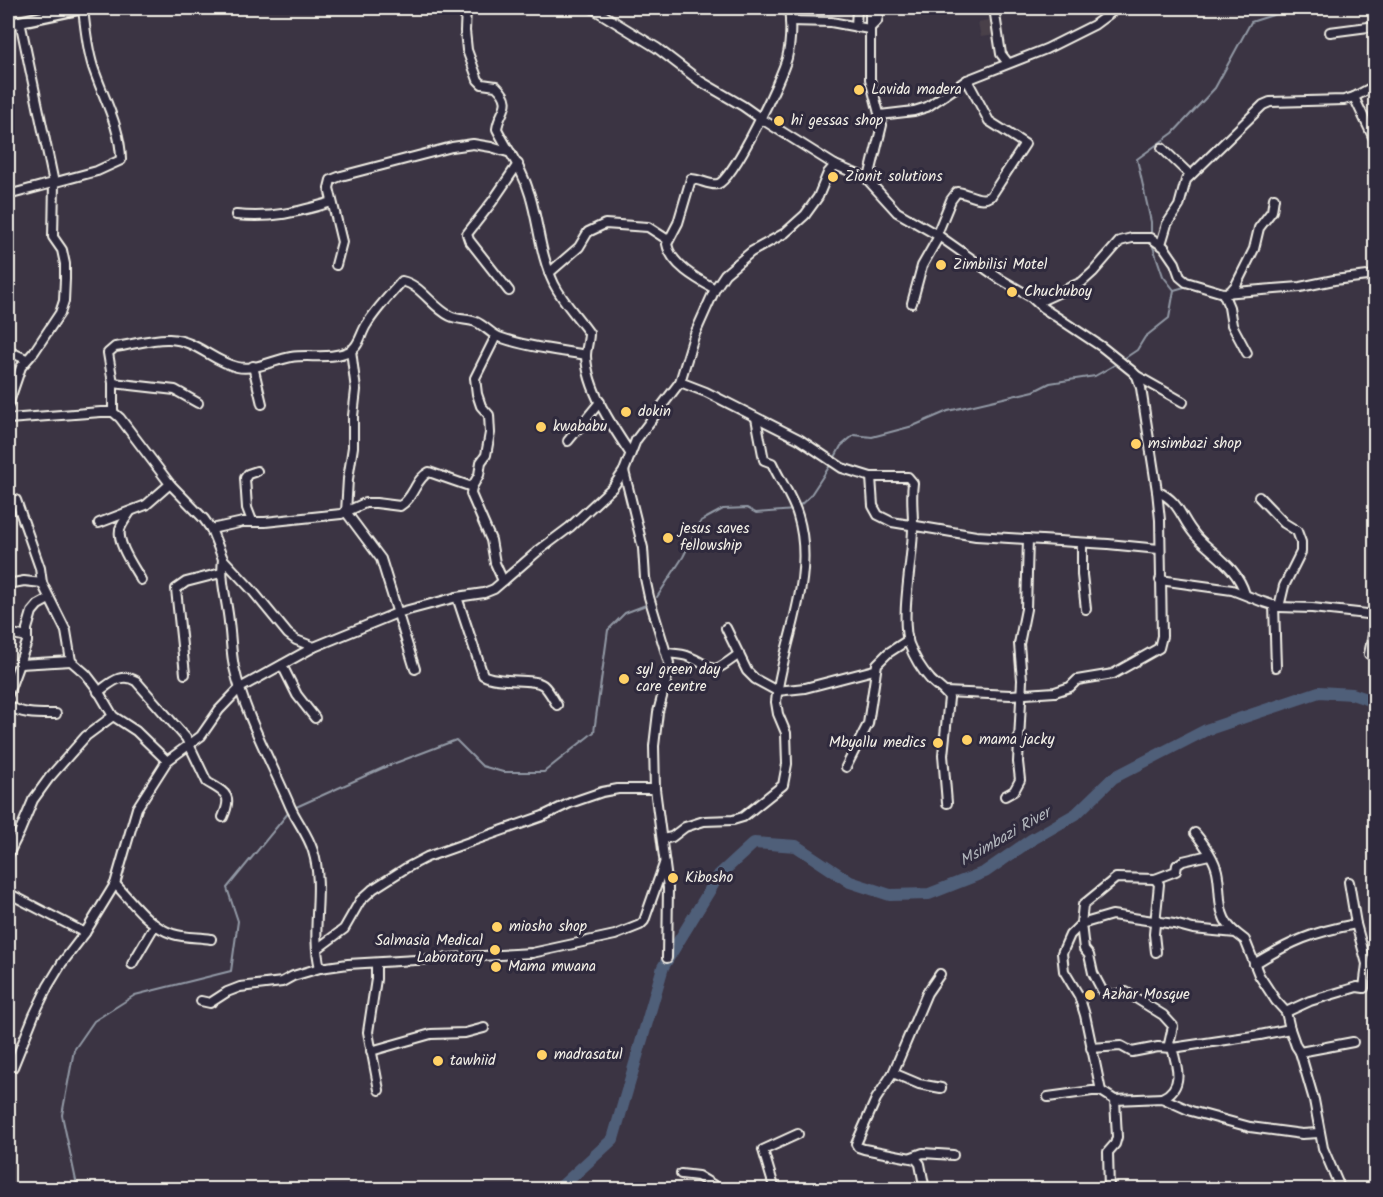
<svg xmlns="http://www.w3.org/2000/svg" width="1383" height="1197" font-family="Kalam,sans-serif">
<style>
.built{fill:#49404a}
.lines{fill:none;stroke-linecap:round;stroke-linejoin:round}
.stream{stroke:#9299a5;stroke-width:2}
.river{stroke:#505e79;stroke-width:12}
.minor-casing{stroke:#f4f1e8;stroke-width:12}
.tertiary-casing{stroke:#f4f1e8;stroke-width:14}
.minor{stroke:#2f2a3d;stroke-width:8}
.tertiary{stroke:#2f2a3d;stroke-width:9}
.poi-dot{fill:#ffd166;stroke:#2f2a3d;stroke-width:2}
.labels{text-anchor:middle;dominant-baseline:central;stroke-width:6;stroke-linejoin:round;paint-order:stroke}
.poi-label{font-size:15px;fill:#f4f1e8;stroke:#2f2a3d;text-anchor:start}
.water-label{font-size:16px;font-style:italic;fill:#b2b6bc;stroke:#2f2a3d}
</style>
<rect width="100%" height="100%" fill="#3b3443"/>
<filter id="ink" filterUnits="userSpaceOnUse"><feTurbulence type="fractalNoise" baseFrequency=".0167" numOctaves="2"/><feDisplacementMap in="SourceGraphic" scale="12" xChannelSelector="R" yChannelSelector="G"/><feConvolveMatrix kernelMatrix="1 2 1 2 8 2 1 2 1" color-interpolation-filters="sRGB"/></filter>
<g filter="url(#ink)">
<path class="built" d="M993 19 996 35 981 37 978 22Z"/>
<g class="lines">
<g class="stream">
<path d="M1151 236V222L1137 159 1173 133 1215 88 1251 22 1276 14 1280 8"/>
<path d="M1361 273 1376 270"/>
<path d="M1174 290 1188 286"/>
<path d="M1122 360 1137 350 1145 337 1169 318 1174 290 1163 276 1151 241"/>
<path d="M834 459 841 446 854 435 872 437 913 426 948 411 1034 391 1050 383 1095 376 1118 363"/>
<path d="M657 597 683 557 701 521 723 509 747 508 756 513 795 510 810 496 831 464"/>
<path d="M294 808 385 767 456 740 482 766 503 772H544L594 732 608 630 625 613 646 605"/>
<path d="M78 1190 62 1115 74 1050 94 1021 135 995 231 971 238 921 227 888 289 812"/>
</g>
<path class="river" d="M556 1190 563 1185 613 1139 663 967 719 875 754 843 796 846 850 882 890 895 929 894 985 872 1031 840 1076 814 1113 778 1206 730 1319 692 1352 694 1376 702"/>
<defs>
<g id="minor">
<path d="M466 8 465 31 467 50 478 80 482 84 496 86C516 105 499 110 497 129 508 151 523 170 530 195 539 225 540 255 554 284 563 302 577 316 589 333 589 341 586 348 586 356 587 389 612 426 630 453"/>
<path d="M592 8 657 48 700 81 743 106 760 118 835 165"/>
<path d="M994 8 1001 54 1008 63"/>
<path d="M790 21 831 22 869 29 877 21 880 8"/>
<path d="M856 27 857 8"/>
<path d="M1330 32 1376 26"/>
<path d="M1354 97 1376 143"/>
<path d="M880 115 914 111 927 107 967 80 1046 49 1094 25 1117 8"/>
<path d="M1162 148 1190 175"/>
<path d="M866 178 897 212 939 236 1000 279 1031 297 1043 308 1102 347 1132 371 1137 376 1141 388 1157 491 1160 520 1162 636 1159 648 1113 674 1077 680 1070 687 1055 692 1011 695 945 692"/>
<path d="M8 195 97 171 121 160C121 128 103 97 93 67 87 48 85 27 83 8"/>
<path d="M236 215C271 219 298 212 332 202"/>
<path d="M937 234 951 200 957 192C969 193 980 203 991 196L1025 144 989 121 967 80"/>
<path d="M1161 244 1167 224 1179 206 1186 180 1263 105 1270 102 1344 100 1354 97 1376 85"/>
<path d="M336 265 342 242 329 188 331 180 341 176 452 147 473 144 491 147 511 153"/>
<path d="M549 273 579 247 588 232 605 224 648 227 668 240"/>
<path d="M715 289C697 279 671 265 667 244L678 223 691 179C700 179 710 186 718 184 734 179 782 77 787 58 791 42 791 24 789 8"/>
<path d="M509 291 469 240 467 234 492 202 518 164"/>
<path d="M1223 293 1229 307 1232 325 1247 353"/>
<path d="M1229 293 1236 285 1254 249 1259 228 1272 211 1274 198"/>
<path d="M1038 302 1082 282 1093 272 1120 241 1132 238H1151L1164 247 1175 263 1180 277 1186 282 1223 293 1300 287 1334 280 1376 275"/>
<path d="M912 303 922 266 939 236"/>
<path d="M496 336 475 378 477 394 481 406 489 415 490 433 486 455 481 462 479 475 472 487 471 494 491 540 495 563 503 581"/>
<path d="M351 350 356 390 353 416V447L348 479 346 512 381 559 415 669"/>
<path d="M8 351 26 359"/>
<path d="M253 366 262 404"/>
<path d="M1137 376 1183 402"/>
<path d="M680 382 706 392 799 439 842 468 871 477H908L913 483C911 497 913 510 913 524 914 555 899 617 909 644 914 657 921 669 930 679 936 686 945 690 949 698L943 755 947 803"/>
<path d="M113 383 175 390 198 403"/>
<path d="M8 405 21 367 34 352 60 313 64 301 65 279V264L62 250 53 237 54 183 20 21"/>
<path d="M113 412V383L108 353 115 347C132 345 152 338 169 339 196 340 212 361 237 367 254 371 274 360 291 357 310 354 331 360 350 351 360 346 361 332 367 324 376 309 390 295 402 281 421 285 432 307 450 316 458 320 468 319 476 322 485 326 491 334 499 337 527 347 557 350 586 355"/>
<path d="M8 419 101 412H113L120 418 170 484 204 519 211 529 223 559 251 589 288 634 296 640 314 647 397 613 457 597 484 593 494 589 538 551 570 527 613 487 624 471 636 440 680 382 694 336 715 289 725 274 751 252 785 233 805 215 818 197 828 173 835 165 866 178 870 174 882 125 870 79V8"/>
<path d="M568 441 600 402"/>
<path d="M624 471 643 548 645 578 649 597 669 663 668 674 658 712 654 746 655 789 668 888 667 958"/>
<path d="M871 477 873 506 878 515 892 522 976 536 1108 544 1159 549"/>
<path d="M1157 491C1182 503 1180 519 1197 537 1215 556 1237 567 1245 594"/>
<path d="M1259 497 1284 523 1297 531 1301 542V552L1284 586 1279 607"/>
<path d="M16 500 40 568 42 583 66 631 71 661 86 674 96 687 113 716 136 731 167 761"/>
<path d="M130 512C127 517 122 523 120 529 117 545 134 567 141 580"/>
<path d="M252 521 247 508 245 478 248 474 257 471"/>
<path d="M99 523 146 505 170 484"/>
<path d="M211 529 243 522H265L341 514 365 503H376L400 506C414 498 415 479 429 472L472 487"/>
<path d="M1082 543V575L1086 609"/>
<path d="M223 559C220 581 227 600 229 622 231 637 231 652 234 667 245 716 271 761 290 806 297 822 308 834 313 851 325 889 310 929 320 968"/>
<path d="M1160 580 1232 590 1263 602 1279 607 1312 608 1376 615"/>
<path d="M8 584 24 581 42 583"/>
<path d="M457 597 483 675C499 684 533 677 543 685 549 690 553 699 557 705"/>
<path d="M1274 605 1276 667"/>
<path d="M726 628 747 671 755 679 777 691 805 688 874 670"/>
<path d="M8 633 27 637"/>
<path d="M667 653C673 654 681 654 687 656 718 667 706 679 739 654"/>
<path d="M1369 654 1376 621"/>
<path d="M20 664 71 661"/>
<path d="M282 665 297 695 315 718"/>
<path d="M185 674 176 589 186 582 221 573"/>
<path d="M98 692C111 683 121 672 136 681L186 738 207 782C225 793 233 794 223 817"/>
<path d="M8 694 27 642V629L32 612 38 605 49 599"/>
<path d="M8 705C21 715 39 714 56 714"/>
<path d="M846 767 868 724 877 664 888 653 908 640"/>
<path d="M1005 796 1014 791 1020 780 1018 762 1022 680 1019 644 1026 609 1028 539"/>
<path d="M1195 833C1204 844 1214 858 1217 871 1222 894 1215 916 1236 933"/>
<path d="M662 839 672 837 685 827 704 821 733 820 743 817 783 785 787 764 786 733 778 714 776 702C782 642 817 579 798 516 793 498 780 481 772 463L764 460 756 418"/>
<path d="M8 855 20 831 33 800 49 778 86 736 113 716"/>
<path d="M1155 879 1159 884 1154 934 1156 952"/>
<path d="M115 884C132 901 149 927 173 934 185 938 199 937 211 939"/>
<path d="M8 893 85 933"/>
<path d="M317 949 344 929 360 901 373 889 406 868 427 857 543 816 570 803 602 792 618 789H655"/>
<path d="M132 964 155 925"/>
<path d="M376 964V979L368 1032 379 1090"/>
<path d="M1254 964C1292 941 1313 932 1356 924"/>
<path d="M201 1001 210 1003 227 992 240 987 282 982 293 976 320 968 348 964 532 953 615 935 640 925 644 921 664 864"/>
<path d="M1286 1012 1310 1001 1357 987 1364 988 1367 964 1356 924 1349 882"/>
<path d="M1091 1048 1121 1046 1132 1052 1158 1047 1172 1048 1169 1044 1173 1026 1163 1015 1126 992 1112 995 1103 992 1093 973 1089 955 1084 949 1081 924 1083 905 1116 878 1155 879 1176 871 1177 865 1183 861 1209 855"/>
<path d="M371 1051 431 1034 465 1033 484 1028"/>
<path d="M1300 1052 1353 1042"/>
<path d="M8 1068 13 1067 34 1015 48 986 62 963 85 933 115 884 137 808 167 761 201 736 219 710 240 688 314 647"/>
<path d="M893 1073 919 1084 941 1088"/>
<path d="M1048 1097 1092 1091H1101"/>
<path d="M1162 1098C1184 1088 1178 1068 1172 1048L1260 1035 1290 1029"/>
<path d="M1115 1100 1162 1098 1191 1111 1250 1127 1302 1134 1319 1133"/>
<path d="M912 1157 923 1153 953 1155"/>
<path d="M681 1174 698 1176 721 1190"/>
<path d="M775 1190 763 1150 798 1134"/>
<path d="M925 1190 920 1164 916 1159 864 1149 858 1147 856 1144 876 1099 893 1073 927 993 940 974"/>
<path d="M1109 1190 1108 1152 1115 1144 1117 1137 1115 1100 1101 1091 1085 1015 1079 996 1064 971 1062 953 1070 935 1081 924 1112 915 1174 924 1193 929 1236 933 1245 940 1259 975 1276 1001 1286 1012 1290 1029 1296 1046 1300 1052 1314 1100 1323 1148 1341 1190"/>
</g>
<path id="tertiary" d="M8 24 84 8"/>
</defs>
<use href="#minor" class="minor-casing"/>
<use href="#tertiary" class="tertiary-casing"/>
<use href="#minor" class="minor"/>
<use href="#tertiary" class="tertiary"/>
</g>
</g>
<g class="poi-dot">
<circle cx="859" cy="90" r="6"/>
<circle cx="779" cy="121" r="6"/>
<circle cx="833" cy="177" r="6"/>
<circle cx="941" cy="265" r="6"/>
<circle cx="1012" cy="292" r="6"/>
<circle cx="626" cy="412" r="6"/>
<circle cx="541" cy="427" r="6"/>
<circle cx="1136" cy="444" r="6"/>
<circle cx="668" cy="538" r="6"/>
<circle cx="624" cy="679" r="6"/>
<circle cx="967" cy="740" r="6"/>
<circle cx="938" cy="743" r="6"/>
<circle cx="673" cy="878" r="6"/>
<circle cx="497" cy="927" r="6"/>
<circle cx="495" cy="950" r="6"/>
<circle cx="496" cy="967" r="6"/>
<circle cx="1090" cy="995" r="6"/>
<circle cx="542" cy="1055" r="6"/>
<circle cx="438" cy="1061" r="6"/>
</g>
<g class="labels">
<g class="poi-label">
<text x="871" y="90">Lavida madera</text>
<text x="791" y="121">hi gessas shop</text>
<text x="845" y="177">Zionit solutions</text>
<text x="953" y="265">Zimbilisi Motel</text>
<text x="1024" y="292">Chuchuboy</text>
<text x="638" y="412">dokin</text>
<text x="553" y="427">kwababu</text>
<text x="1148" y="444">msimbazi shop</text>
<text x="680" y="529">jesus saves<tspan x="680" dy="17">fellowship</tspan></text>
<text x="636" y="670">syl green day<tspan x="636" dy="17">care centre</tspan></text>
<text x="979" y="740">mama jacky</text>
<text x="926" y="743" text-anchor="end">Mbyallu medics</text>
<text x="685" y="878">Kibosho</text>
<text x="509" y="927">miosho shop</text>
<text x="483" y="941" text-anchor="end">Salmasia Medical<tspan x="483" dy="17">Laboratory</tspan></text>
<text x="508" y="967">Mama mwana</text>
<text x="1102" y="995">Azhar Mosque</text>
<text x="554" y="1055">madrasatul</text>
<text x="450" y="1061">tawhiid</text>
</g>
<g class="water-label">
<text transform="translate(1005 837) rotate(-30)">Msimbazi River</text>
</g>
</g>
<rect width="1383" height="1197" fill="none" stroke="#2f2a3d" stroke-width="30"/>
<rect x="15" y="15" width="1353" height="1167" fill="none" stroke="#f4f1e8" stroke-width="2" filter="url(#ink)"/>
</svg>
